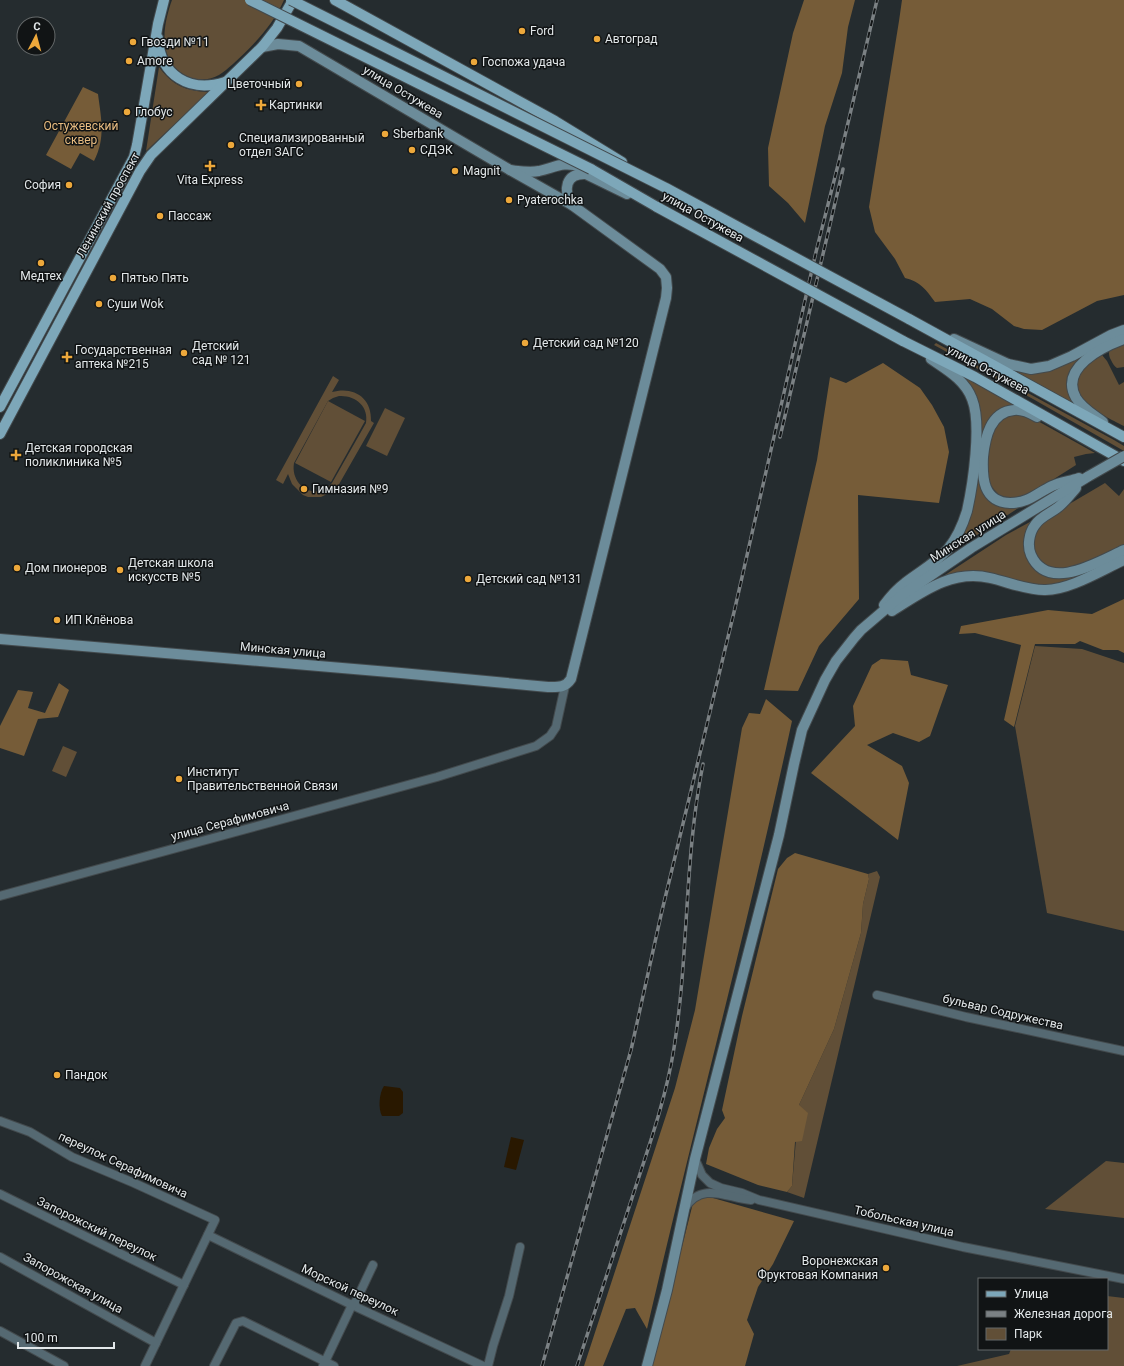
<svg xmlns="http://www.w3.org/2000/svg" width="1124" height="1366" font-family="Roboto,sans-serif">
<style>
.green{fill:#614f37;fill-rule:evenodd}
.forest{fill:#765c38}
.water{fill:#291800}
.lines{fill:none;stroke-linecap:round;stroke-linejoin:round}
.street-casing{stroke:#434a4d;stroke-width:10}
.secondary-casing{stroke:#434a4d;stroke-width:12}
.primary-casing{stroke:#434a4d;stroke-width:12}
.street{stroke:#556972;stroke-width:8}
.secondary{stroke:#6c8c9a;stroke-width:10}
.primary{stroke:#7da7b9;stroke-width:10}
.rail-casing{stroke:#7b8184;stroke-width:3.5}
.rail{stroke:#111415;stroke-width:2;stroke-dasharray:6;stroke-linecap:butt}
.secondary-bridge-casing{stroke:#434a4d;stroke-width:12;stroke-linecap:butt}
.primary-bridge-casing{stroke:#434a4d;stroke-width:12;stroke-linecap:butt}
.secondary-bridge{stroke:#6c8c9a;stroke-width:10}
.primary-bridge{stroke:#7da7b9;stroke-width:10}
.poi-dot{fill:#eda83b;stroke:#111415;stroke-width:1.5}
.labels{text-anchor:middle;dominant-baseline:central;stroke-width:3;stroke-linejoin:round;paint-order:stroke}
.poi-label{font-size:12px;fill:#e3e8ea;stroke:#111415;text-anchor:start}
.street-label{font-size:12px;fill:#e3e8ea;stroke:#111415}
.park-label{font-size:12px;fill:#e8bc81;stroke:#111415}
</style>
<rect width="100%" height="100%" fill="#252c2f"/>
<g class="green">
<path d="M172 0H284C273 25 253 46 233 64 228 68 224 72 219 75 195 88 168 71 165 45 163 30 167 14 172 0Z"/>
<path d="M159 67C173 86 186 91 209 92L146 151Z"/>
<path d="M936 343 1114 440 1124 446V451L1033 399 934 345Z"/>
<path d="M1124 343V367L1117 368C1114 366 1113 364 1111 360 1105 348 1114 347 1124 343Z"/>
<path d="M1085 352 1069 390 1071 398 1078 406 1011 369 1016 370Z"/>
<path d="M1102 355 1107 361 1119 385 1124 382V426C1107 417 1062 398 1081 373 1088 363 1091 360 1102 355Z"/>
<path d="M954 370 1019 406 994 415 983 488 1019 505 1020 507 951 552 955 545 980 425Z"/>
<path d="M333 376 339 380 332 392C353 386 372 397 371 421L374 423 338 486 331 492 321 497H308L303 495 292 484 288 474 283 484 276 480ZM339 396C355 395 369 406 366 423L332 483C316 502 290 486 294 463L328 401 333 398Z"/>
<path d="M328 401 365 421 331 482 295 463Z"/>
<path d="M385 408 405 418 387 456 366 446Z"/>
<path d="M1022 413 1027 415 1095 453 1086 454 1074 457 1076 465 1043 486 1018 498H1007L999 495 990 485 986 471 992 431 1003 417Z"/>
<path d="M1105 483 1119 496 1124 489V546L1084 564 1054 571 1039 561 1032 547 1035 531 1049 516Z"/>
<path d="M1030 522 1031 524 1027 531 1043 574C1068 585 1100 566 1124 556L1069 581 1048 587 945 575 1006 535Z"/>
<path d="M1035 646 1082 649 1124 663V931L1047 913 1015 726Z"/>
<path d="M63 746 77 752 66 777 52 771Z"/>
<path d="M877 871 880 877 804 1198 787 1192 792 1186 799 1105 834 1029 861 933 863 904 869 879 868 874Z"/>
<path d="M1106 1161 1124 1163V1218L1045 1209Z"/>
<path d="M1107 1296 1124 1298V1366H957L1009 1354 1011 1349H1107Z"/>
</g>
<g class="forest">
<path d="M804 0H855L848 27 842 73 825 126 805 223 788 203 769 186 768 148 793 33Z"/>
<path d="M902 0H1124V295L1097 301 1042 330 1024 329 1014 326 992 309 970 299 935 302C927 291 920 281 905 278L895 259 875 232 869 207 899 21Z"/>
<path d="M83 87 98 94C101 118 106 138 94 161L80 153 71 169 46 155Z"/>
<path d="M883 363 920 388 932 405 944 427 949 452 939 503 858 495 859 599 819 646 798 691 764 690 817 460 830 377 846 383Z"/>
<path d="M1124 599V653L1118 650H1103L1080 641 1075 644H1035L1014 727 1004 720 1021 645 975 633 959 634 961 626 1048 610 1092 614Z"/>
<path d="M881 659 908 661 911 675 948 685 930 736 919 742 893 733 867 745 902 766 909 783 898 840 811 773 855 726 853 706 872 665Z"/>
<path d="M59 683 69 690 58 717 38 719 24 756 0 748V726L18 690 33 692 28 708 45 713Z"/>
<path d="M766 699 792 721C748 925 694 1126 647 1329L635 1308 626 1309 603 1366H584L675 1088 695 1010 742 728 749 713 760 714Z"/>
<path d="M795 853 868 874 869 879 863 904 861 933 834 1029 799 1105 808 1113 802 1141 795 1142 792 1186 787 1192 758 1185 706 1164 709 1148 717 1129 725 1118 722 1110 742 1016 778 869 787 858Z"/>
<path d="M706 1196 794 1221 773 1264 758 1287 747 1320 754 1334 745 1366H652L693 1203Z"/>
</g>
<g class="water">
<path d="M384 1086 400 1088 403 1092V1113L399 1116H382C378 1109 379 1093 384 1086Z"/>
<path d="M511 1137 524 1140 516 1170 504 1167Z"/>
</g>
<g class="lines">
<defs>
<g id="street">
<path d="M0 896 437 777 536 746 550 736 556 727 565 686"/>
<path d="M877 995 966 1017 1124 1051"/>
<path d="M0 1121 30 1132 72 1157 134 1183 215 1220 145 1366"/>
<path d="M695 1159 702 1175 710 1183 721 1188 742 1193 759 1200 963 1247 1124 1279"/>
<path d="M0 1194 184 1285"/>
<path d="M685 1208C702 1181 727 1198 751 1200"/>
<path d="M208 1235 352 1305 483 1366"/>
<path d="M0 1257 156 1343"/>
<path d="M0 1331 64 1366"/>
<path d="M214 1366 236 1323 243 1321 334 1366"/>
<path d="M323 1366 352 1305 356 1301 373 1265"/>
<path d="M488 1366 493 1346 509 1296 520 1247"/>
</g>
<g id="secondary">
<path d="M262 47 278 44 299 46 510 170C519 171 529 173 539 171 556 167 563 161 582 167"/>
<path d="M572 205C563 190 565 173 586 174L627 194"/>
<path d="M954 339 1008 364 1031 369 1049 366 1072 356 1111 335 1124 330"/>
<path d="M1037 417C1030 413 1022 409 1014 410 990 412 985 438 983 457 982 478 983 502 1010 503 1029 503 1037 493 1052 486 1061 482 1071 481 1079 478"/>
<path d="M1103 422C1094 415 1082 408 1076 398 1059 368 1102 347 1124 339"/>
<path d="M1076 488C1070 495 1064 503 1057 508 1049 514 1040 517 1035 525 1029 533 1027 546 1031 555 1048 593 1098 562 1124 550"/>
<path d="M884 605C890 597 897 589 905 583 919 572 936 563 948 549 957 538 963 524 967 511 973 484 982 424 972 399 965 380 947 370 931 359"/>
<path d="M892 611C922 592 952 569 990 578 1008 582 1026 590 1044 590 1068 591 1102 570 1124 560"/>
<path d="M0 639 401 673 548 687C558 687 565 688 571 679L666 298 667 288 666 277 660 269 572 205 510 170"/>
<path d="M647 1366 667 1290 695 1159 779 835 794 764 802 730 825 680 836 661 854 638 861 630 902 595 971 548 1089 476"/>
</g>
<g id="primary">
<path d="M335 0 555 121 622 162"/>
<path d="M158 38C160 76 190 93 225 82"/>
<path d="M591 169 657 207"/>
<path d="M909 319 1124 437"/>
<path d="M903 341 975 377 1124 461"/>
<path d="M0 407 134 157 137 145 158 24 164 0"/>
<path d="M0 434 140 171 151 155 262 47 277 28 293 0"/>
</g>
</defs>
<use href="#street" class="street-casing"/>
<use href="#secondary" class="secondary-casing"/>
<use href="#primary" class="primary-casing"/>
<use href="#street" class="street"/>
<use href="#secondary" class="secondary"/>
<use href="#primary" class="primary"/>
<defs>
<g id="rail">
<path d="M780 437 843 169"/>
<path d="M542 1366 631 1050 661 915 735 608 816 252 839 161 877 0"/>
<path d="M577 1366C595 1310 614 1254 632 1198 648 1149 666 1099 674 1048 689 954 684 858 703 764"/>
</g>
</defs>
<use href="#rail" class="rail-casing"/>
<use href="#rail" class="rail"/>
<defs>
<path id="secondary-bridge" d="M1089 476 1124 456"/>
<g id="primary-bridge">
<path d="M250 0 591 169"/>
<path d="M291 0 666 188 909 319"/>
<path d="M657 207 903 341"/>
</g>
</defs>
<use href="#secondary-bridge" class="secondary-bridge-casing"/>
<use href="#primary-bridge" class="primary-bridge-casing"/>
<use href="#secondary-bridge" class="secondary-bridge"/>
<use href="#primary-bridge" class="primary-bridge"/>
</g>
<g class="poi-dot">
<circle cx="522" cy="31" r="4"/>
<circle cx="597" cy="39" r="4"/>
<circle cx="133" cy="42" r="4"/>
<circle cx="129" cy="61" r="4"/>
<circle cx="474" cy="62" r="4"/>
<circle cx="299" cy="84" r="4"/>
<path d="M259 99h4v4h4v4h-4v4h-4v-4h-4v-4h4z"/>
<circle cx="127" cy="112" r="4"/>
<circle cx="385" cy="134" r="4"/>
<circle cx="231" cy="145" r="4"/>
<circle cx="412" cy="150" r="4"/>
<path d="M208 160h4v4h4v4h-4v4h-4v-4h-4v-4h4z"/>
<circle cx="455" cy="171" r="4"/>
<circle cx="69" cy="185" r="4"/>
<circle cx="509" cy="200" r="4"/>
<circle cx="160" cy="216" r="4"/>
<circle cx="41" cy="263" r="4"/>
<circle cx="113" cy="278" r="4"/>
<circle cx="99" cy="304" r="4"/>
<circle cx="525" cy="343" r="4"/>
<circle cx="184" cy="353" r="4"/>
<path d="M65 351h4v4h4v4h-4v4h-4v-4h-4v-4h4z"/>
<path d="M14 449h4v4h4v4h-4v4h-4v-4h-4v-4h4z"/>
<circle cx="304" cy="489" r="4"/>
<circle cx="17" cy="568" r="4"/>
<circle cx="120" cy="570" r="4"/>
<circle cx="468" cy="579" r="4"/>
<circle cx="57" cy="620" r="4"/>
<circle cx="179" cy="779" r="4"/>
<circle cx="57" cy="1075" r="4"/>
<circle cx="886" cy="1268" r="4"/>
</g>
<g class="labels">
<g class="poi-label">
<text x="530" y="31">Ford</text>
<text x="605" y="39">Автоград</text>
<text x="141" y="42">Гвозди №11</text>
<text x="137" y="61">Amore</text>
<text x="482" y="62">Госпожа удача</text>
<text x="291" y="84" text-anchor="end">Цветочный</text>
<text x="269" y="105">Картинки</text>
<text x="135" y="112">Глобус</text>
<text x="393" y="134">Sberbank</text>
<text x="239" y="138">Специализированный<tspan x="239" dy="14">отдел ЗАГС</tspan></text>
<text x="420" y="150">СДЭК</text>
<text x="463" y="171">Magnit</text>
<text x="210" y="180" text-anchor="middle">Vita Express</text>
<text x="61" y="185" text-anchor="end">София</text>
<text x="517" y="200">Pyaterochka</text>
<text x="168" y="216">Пассаж</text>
<text x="41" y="276" text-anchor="middle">Медтех</text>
<text x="121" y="278">Пятью Пять</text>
<text x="107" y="304">Суши Wok</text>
<text x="533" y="343">Детский сад №120</text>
<text x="192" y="346">Детский<tspan x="192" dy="14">сад № 121</tspan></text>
<text x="75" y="350">Государственная<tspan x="75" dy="14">аптека №215</tspan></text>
<text x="25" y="448">Детская городская<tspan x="25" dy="14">поликлиника №5</tspan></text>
<text x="312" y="489">Гимназия №9</text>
<text x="128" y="563">Детская школа<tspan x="128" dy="14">искусств №5</tspan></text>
<text x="25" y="568">Дом пионеров</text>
<text x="476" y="579">Детский сад №131</text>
<text x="65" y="620">ИП Клёнова</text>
<text x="187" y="772">Институт<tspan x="187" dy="14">Правительственной Связи</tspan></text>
<text x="65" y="1075">Пандок</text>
<text x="878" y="1261" text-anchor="end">Воронежская<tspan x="878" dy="14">Фруктовая Компания</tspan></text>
</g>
<g class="street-label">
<text transform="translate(403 92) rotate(31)">улица Остужева</text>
<text transform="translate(108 205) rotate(-61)">Ленинский проспект</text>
<text transform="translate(703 217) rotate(29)">улица Остужева</text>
<text transform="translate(988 370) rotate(28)">улица Остужева</text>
<text transform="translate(968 536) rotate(-32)">Минская улица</text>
<text transform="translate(283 650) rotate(5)">Минская улица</text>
<text transform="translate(230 821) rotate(-15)">улица Серафимовича</text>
<text transform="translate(1003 1012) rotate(13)">бульвар Содружества</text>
<text transform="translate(123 1165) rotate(25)">переулок Серафимовича</text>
<text transform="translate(904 1221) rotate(13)">Тобольская улица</text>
<text transform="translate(97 1229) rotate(26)">Запорожский переулок</text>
<text transform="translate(73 1283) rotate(29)">Запорожская улица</text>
<text transform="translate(350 1290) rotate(25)">Морской переулок</text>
</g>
<g class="park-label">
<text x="81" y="126">Остужевский<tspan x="81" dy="14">сквер</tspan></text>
</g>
</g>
<rect x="978" y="1278" width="130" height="72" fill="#111415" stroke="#65696a"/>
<rect x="986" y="1291" width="20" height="6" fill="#7da7b9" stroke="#65696a"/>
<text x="1014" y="1298" font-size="12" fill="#e3e8ea">Улица</text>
<rect x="986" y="1311" width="20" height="6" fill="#7b8184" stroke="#65696a"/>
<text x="1014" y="1318" font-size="12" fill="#e3e8ea">Железная дорога</text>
<rect x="986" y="1328" width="20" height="12" fill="#614f37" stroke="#65696a"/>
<text x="1014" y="1338" font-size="12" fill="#e3e8ea">Парк</text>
<g transform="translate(36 36) rotate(6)"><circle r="19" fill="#111415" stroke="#65696a"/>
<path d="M0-3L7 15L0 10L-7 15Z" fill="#eda83b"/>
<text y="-6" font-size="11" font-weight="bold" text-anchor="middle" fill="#e3e8ea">С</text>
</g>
<path d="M18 1342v6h96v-6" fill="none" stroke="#e3e8ea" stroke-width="2"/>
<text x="24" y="1342" font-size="12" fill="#e3e8ea" stroke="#111415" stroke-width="3" paint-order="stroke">100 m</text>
</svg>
